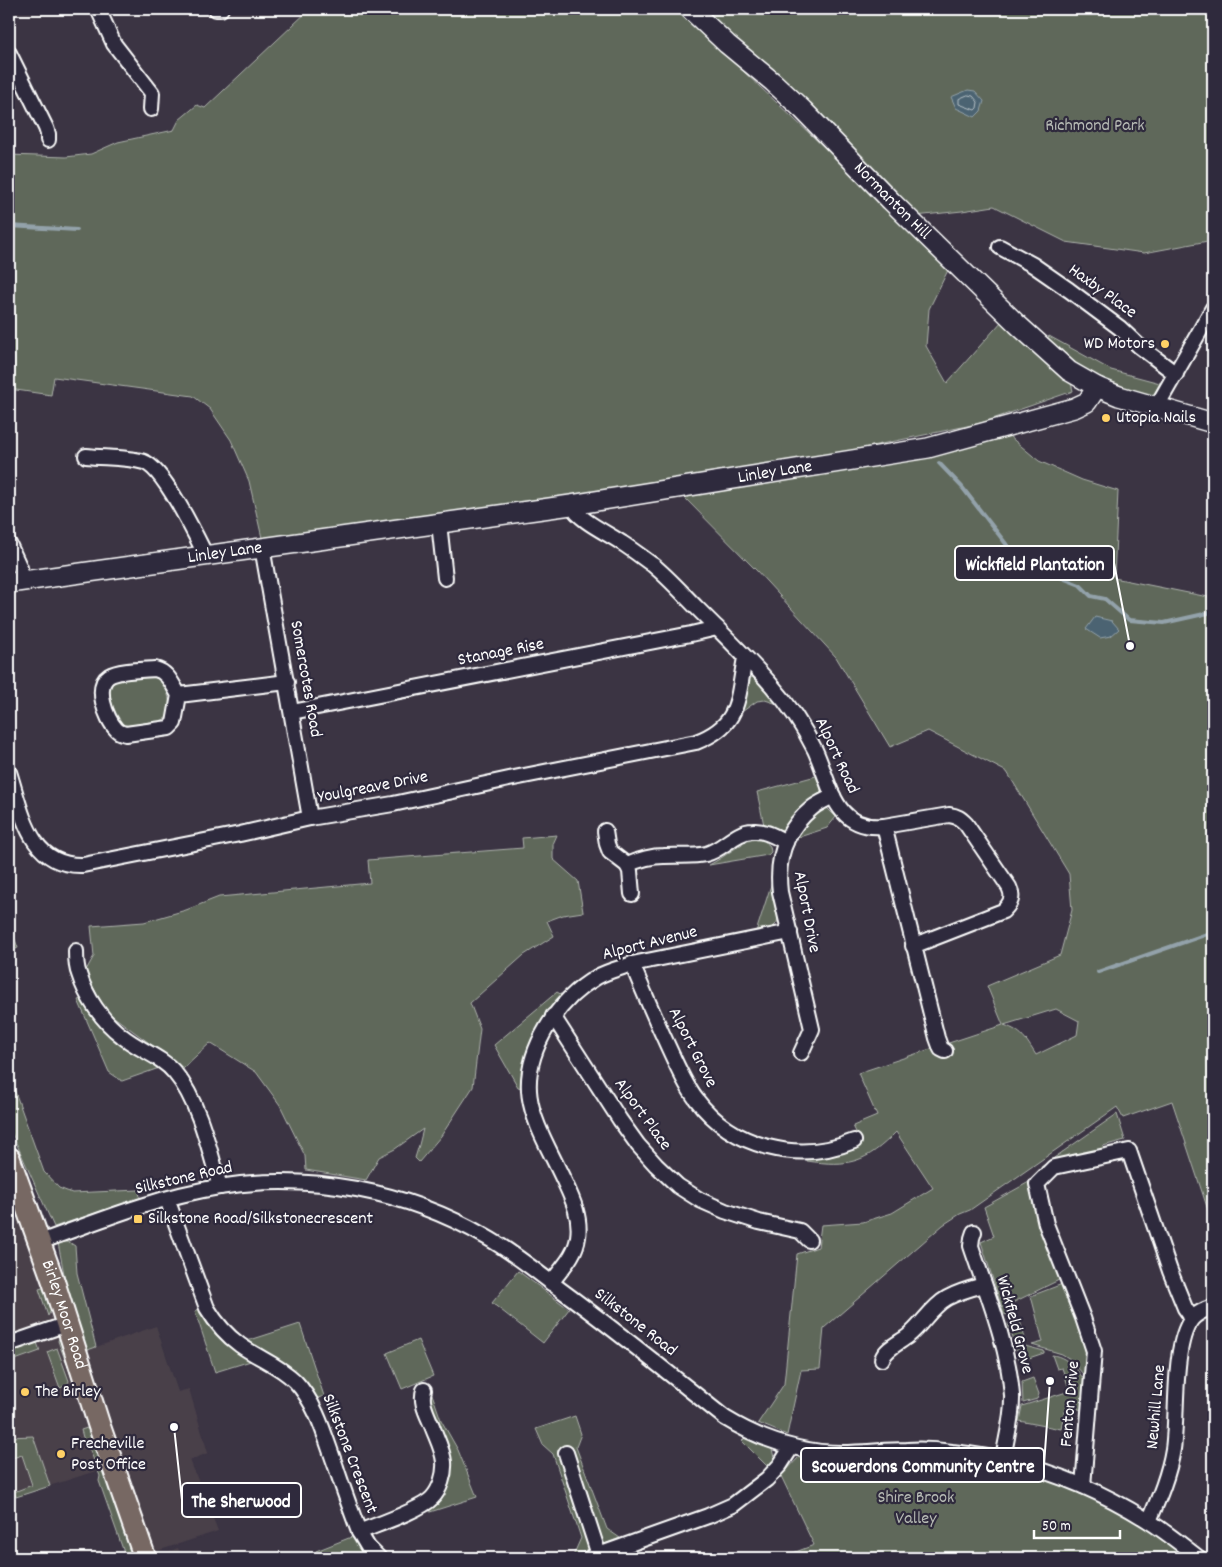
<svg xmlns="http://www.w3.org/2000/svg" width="1222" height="1567" font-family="Dekko,sans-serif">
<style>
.built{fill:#4a404a}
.green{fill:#5e675a;stroke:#aeb3ac;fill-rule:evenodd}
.water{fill:#4b6472;stroke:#93a2aa}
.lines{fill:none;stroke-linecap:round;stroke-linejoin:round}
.shore{stroke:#b7c1c7;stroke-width:1}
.stream{stroke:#93a2aa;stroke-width:4}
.street-casing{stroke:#fff;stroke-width:18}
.secondary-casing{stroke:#fff;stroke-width:22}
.primary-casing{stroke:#fff;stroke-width:25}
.street{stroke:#2f2a3d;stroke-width:14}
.secondary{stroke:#2f2a3d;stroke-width:19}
.primary{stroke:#776864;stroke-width:21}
.poi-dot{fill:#ffd166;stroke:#2f2a3d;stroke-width:2}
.labels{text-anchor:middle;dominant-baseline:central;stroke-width:4.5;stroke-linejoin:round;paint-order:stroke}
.park-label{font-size:18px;fill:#b7bbb5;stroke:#2f2a3d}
.street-label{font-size:18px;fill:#fff;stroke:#2f2a3d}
.poi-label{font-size:18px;fill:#fff;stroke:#2f2a3d;text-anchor:start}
.leader{fill:none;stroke:#fff;stroke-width:2}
.callout-dot{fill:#fff;stroke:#2f2a3d;stroke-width:2}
.callout{fill:#2f2a3d;stroke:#fff;stroke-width:2}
.callout-label{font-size:19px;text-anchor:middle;font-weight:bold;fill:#fff}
</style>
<rect width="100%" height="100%" fill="#3b3443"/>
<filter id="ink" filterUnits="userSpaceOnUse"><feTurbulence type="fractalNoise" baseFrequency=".02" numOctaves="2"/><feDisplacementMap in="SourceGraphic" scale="10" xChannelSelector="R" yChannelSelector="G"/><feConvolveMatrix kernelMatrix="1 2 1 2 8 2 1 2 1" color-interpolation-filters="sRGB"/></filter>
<g filter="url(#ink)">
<g class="built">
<path d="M9 1158 85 1351 156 1326 178 1392 189 1389 208 1453 190 1460 218 1531 136 1558 102 1469 9 1499Z"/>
<path d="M178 1548 182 1558H153Z"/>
</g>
<g class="green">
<path d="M310 9H677L909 227 951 264 929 309 926 346 947 383 1002 321 1071 383 1073 391 981 423 848 451 543 501 262 538 249 481 231 440 210 409 193 396 54 377 51 395 9 389V155L66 157 91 154 118 142 174 130 179 120 197 105 205 108Z"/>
<path d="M696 9H1213V240L1144 253 1066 242 994 206 962 211 915 216Z"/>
<path d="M1049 336 1111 370 1160 383 1154 394 1149 395C1108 387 1077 367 1046 340Z"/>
<path d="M1003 431 1039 461 1082 480 1118 491 1114 578 1213 598V1212L1209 1213 1172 1101 1123 1118 1117 1107 970 1210 960 1214 943 1225 824 1328 820 1369 801 1370 787 1435 758 1423 784 1384 797 1254 818 1247 821 1225 863 1222 892 1213 933 1188 896 1132C866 1163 849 1167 807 1161V1156L839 1152 862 1144 853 1126 877 1116 858 1073 1003 1025 987 986 1060 955 1072 910 1069 874 1007 772 928 731 890 747 836 657 756 570 682 495ZM1056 1009 1079 1021 1077 1035 1036 1055C1025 1038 1023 1032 1004 1025Z"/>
<path d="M152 675C168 683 171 699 169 716L161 721 124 726C117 716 100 689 117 681 124 678 144 676 152 675Z"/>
<path d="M753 677 759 680 781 705 765 700 757 701 739 714C744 702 744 690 749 678Z"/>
<path d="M816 776 820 784 821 792 806 804 783 830H776L764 825 757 792Z"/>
<path d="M827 808 836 817 827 828 793 839C800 828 814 809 827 808Z"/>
<path d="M557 835 553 844V859L578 881 583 912 563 915 547 921 554 936 524 955 470 1003 480 1029 473 1087 441 1136 419 1162 415 1158 419 1145 423 1129 395 1149 379 1157 366 1180 306 1170 305 1156 280 1105 256 1072 210 1043 183 1068 106 1011 85 972 94 956 91 926 144 922 186 910 219 897 370 883 368 860 523 848 522 838Z"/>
<path d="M755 838 763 840 770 846 771 852 768 855 709 865C725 857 738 844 755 838Z"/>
<path d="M772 882 779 911 777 923 770 930 756 932Z"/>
<path d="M9 923 18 948 9 952Z"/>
<path d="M557 992 562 995 537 1030 529 1049 522 1088 518 1087 494 1045Z"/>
<path d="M84 998 162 1067 122 1081 109 1072 78 1000Z"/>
<path d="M9 1075 44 1172 59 1188 72 1193 139 1190 140 1198 54 1227 9 1127Z"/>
<path d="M1117 1114 1125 1140 1103 1146 1105 1152 1042 1170 1041 1167Z"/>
<path d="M1038 1177 1052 1261 1063 1277 1061 1279 1012 1303 1016 1312 1008 1315 1004 1314 981 1242 994 1236 984 1207Z"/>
<path d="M69 1242 75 1246 77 1273 96 1347 85 1351 66 1284 58 1243Z"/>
<path d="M518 1271 569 1309 543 1343 492 1303Z"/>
<path d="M1065 1283 1093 1351 1090 1382 1070 1359 1062 1354 1032 1345 1043 1342 1031 1296Z"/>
<path d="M46 1287 51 1310 48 1316 39 1289Z"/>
<path d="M201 1308C216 1335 226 1346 254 1360L215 1372 195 1311Z"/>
<path d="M1015 1321H1020L1026 1342 1016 1345 1008 1324Z"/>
<path d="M300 1324 324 1396 315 1399 244 1342Z"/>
<path d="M59 1338 61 1340 74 1378 73 1381 58 1341Z"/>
<path d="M36 1340 40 1351 15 1360 12 1353 15 1348Z"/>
<path d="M418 1340 433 1376 402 1389 387 1353Z"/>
<path d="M1025 1346 1044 1351V1353L1020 1361 1016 1347Z"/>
<path d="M57 1348 69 1381 67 1385 60 1388 47 1352Z"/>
<path d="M1052 1355C1070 1357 1080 1374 1090 1388L1080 1465 1077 1467 1083 1410 1074 1408 1064 1412 1061 1429 1019 1421 1022 1406 1070 1391 1062 1368 1057 1369Z"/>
<path d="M1033 1378 1039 1394 1037 1399 1023 1403 1022 1382Z"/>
<path d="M432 1394 441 1420 458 1450 477 1497 430 1512V1508L443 1489 428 1404Z"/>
<path d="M575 1416 581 1434 576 1447 607 1529 620 1538 573 1556 581 1538 553 1454 543 1445 536 1429Z"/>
<path d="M87 1428 100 1447 137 1558H126L99 1481 100 1476 90 1450 86 1448 81 1430Z"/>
<path d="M33 1436 50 1486 16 1497 14 1492 32 1485 22 1455 9 1459V1437Z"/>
<path d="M746 1437 772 1449 775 1462 769 1468 742 1441Z"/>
<path d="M799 1457C817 1458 835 1460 852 1461 864 1461 875 1457 886 1457 910 1455 935 1457 958 1460 1051 1471 1115 1504 1189 1558H780L814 1545 781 1476Z"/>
<path d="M354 1536 369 1558H319L316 1551Z"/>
</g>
<g class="water">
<path d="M968 90 975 91 984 101 981 111 975 117 956 108 951 97Z"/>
<path d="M1095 617 1112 621 1119 629 1111 636 1100 638 1086 629Z"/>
</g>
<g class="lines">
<path class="shore" d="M968 95 973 96 978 102 977 108 975 110 959 104V99Z"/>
<g class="stream">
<path d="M9 226 77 230"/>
<path d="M939 463 962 487 1010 549 1057 576 1080 585 1091 596 1105 599 1129 620 1164 623 1213 612"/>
<path d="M1098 972 1213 932"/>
</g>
<defs>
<g id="street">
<path d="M98 9 114 44 152 93 151 109"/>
<path d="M216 9H221"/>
<path d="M9 53 46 128 48 134V140"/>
<path d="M1000 247 1033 265 1069 290 1120 328 1139 346 1176 374"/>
<path d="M1158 407 1161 399 1213 308"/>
<path d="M86 456C104 458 126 457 144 462 164 469 196 536 206 556"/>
<path d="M571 505C581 522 606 532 622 543 633 550 643 558 653 565 669 578 682 593 697 608 722 633 750 660 773 687 790 706 804 728 815 750 831 785 834 831 884 826L937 1038 941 1049 945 1051"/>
<path d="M439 523 445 578"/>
<path d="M9 544 20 568 23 581"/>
<path d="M262 547 310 818"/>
<path d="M179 695C172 684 168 672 155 669 142 670 119 670 109 676 94 686 106 719 116 729 119 733 122 733 126 734L169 728 174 723 179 695 287 682"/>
<path d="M292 712 691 634 717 628"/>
<path d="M9 772C22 812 29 867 83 865L240 834 310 818 393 804 509 779 696 742C741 725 737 699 745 658"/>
<path d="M884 826 949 815C957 816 960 818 966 824L1009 887C1014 897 1011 903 1003 911L913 946"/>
<path d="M605 831 607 844 610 852 627 865 630 871 632 894"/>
<path d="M627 865C638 860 651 856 664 856 677 855 692 857 706 854 723 850 735 831 753 831 765 830 776 837 786 842"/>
<path d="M76 951C76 959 76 967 79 974 86 997 102 1021 122 1036 139 1050 161 1056 175 1073 199 1101 210 1152 220 1187"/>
<path d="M632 964C645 995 658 1025 672 1055 679 1070 686 1086 696 1099 733 1148 798 1164 854 1141"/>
<path d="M553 1016 620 1120 638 1145 656 1165 678 1186 700 1200 725 1211 759 1222 800 1231 809 1240"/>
<path d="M801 1053 812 1029 780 892C776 859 785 830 812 808 818 803 826 800 833 796"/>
<path d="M167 1199 207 1308C216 1323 226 1335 240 1345 258 1358 279 1365 295 1381 317 1404 325 1437 336 1467 343 1489 351 1510 359 1532L368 1547 379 1558"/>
<path d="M974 1232 972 1238 971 1246C987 1294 1008 1344 1012 1395 1013 1416 1006 1439 1003 1459"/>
<path d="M40 1242C98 1221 157 1197 219 1187 310 1172 407 1191 486 1237 513 1252 537 1272 561 1290 617 1331 671 1375 725 1418 761 1440 800 1453 843 1453 864 1453 886 1450 907 1450 922 1449 938 1450 952 1452 1022 1459 1088 1483 1147 1520 1165 1531 1182 1545 1199 1558"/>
<path d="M551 1283C561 1269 576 1255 578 1237 581 1218 573 1200 565 1183 538 1124 509 1091 547 1027 559 1007 576 989 597 977 607 971 621 968 632 964L790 932"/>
<path d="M9 1344 67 1324"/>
<path d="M882 1359C886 1348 899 1343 908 1336 922 1325 931 1307 947 1298 958 1292 972 1288 984 1285"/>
<path d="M566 1453 599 1555"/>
<path d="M1083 1486 1094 1351 1083 1318 1046 1224 1037 1184 1054 1167 1129 1151 1170 1271 1185 1308 1192 1318"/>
<path d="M1149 1521C1159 1498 1169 1474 1173 1449 1178 1416 1172 1346 1191 1320 1195 1314 1206 1309 1213 1307"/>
<path d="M359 1532C376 1525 421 1510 432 1498 440 1490 445 1474 444 1462 443 1450 436 1437 432 1426 427 1414 420 1402 424 1390"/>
<path d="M590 1558 708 1516 733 1505 767 1479 780 1465 791 1448"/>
</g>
<g id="secondary">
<path id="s1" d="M690 9 727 44 773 82 803 110 891 201 1017 324 1069 371 1097 387 1119 396 1213 423"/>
<path id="s2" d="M9 583 571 505 928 448 1074 408 1087 402 1097 387"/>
</g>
<g id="primary">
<path id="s3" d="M9 1158 54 1283 99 1425 145 1558"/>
</g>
</defs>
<use href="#street" class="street-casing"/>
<use href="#secondary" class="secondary-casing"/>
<use href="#primary" class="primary-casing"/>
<use href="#street" class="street"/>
<use href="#secondary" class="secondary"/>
<use href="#primary" class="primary"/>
</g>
</g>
<g class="poi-dot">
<circle cx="1165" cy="344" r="5"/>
<circle cx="1106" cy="418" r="5"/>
<rect x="133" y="1214" width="10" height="10" rx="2.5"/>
<circle cx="25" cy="1392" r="5"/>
<circle cx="61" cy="1454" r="5"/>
</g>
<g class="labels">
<g class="park-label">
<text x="1095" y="126">Richmond Park</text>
<text x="916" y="1498">Shire Brook<tspan x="916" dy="21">Valley</tspan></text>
</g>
<g class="street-label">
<text stroke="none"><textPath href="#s1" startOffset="279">Normanton Hill</textPath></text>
<text transform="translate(1102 292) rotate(36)">Haxby Place</text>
<text stroke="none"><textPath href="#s2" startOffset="774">Linley Lane</textPath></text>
<text stroke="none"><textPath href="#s2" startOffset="218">Linley Lane</textPath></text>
<text transform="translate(501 653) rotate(-11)">Stanage Rise</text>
<text transform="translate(305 679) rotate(80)">Somercotes Road</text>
<text transform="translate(836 756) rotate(65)">Alport Road</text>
<text transform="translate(373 788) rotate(-11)">Youlgreave Drive</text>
<text transform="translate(806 912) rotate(79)">Alport Drive</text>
<text transform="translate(650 944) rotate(-14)">Alport Avenue</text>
<text transform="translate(692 1048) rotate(63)">Alport Grove</text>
<text transform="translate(642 1115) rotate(54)">Alport Place</text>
<text transform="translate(184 1179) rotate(-13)">Silkstone Road</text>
<text stroke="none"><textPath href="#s3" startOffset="166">Birley Moor Road</textPath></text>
<text transform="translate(635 1323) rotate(38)">Silkstone Road</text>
<text transform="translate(1014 1325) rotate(75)">Wickfield Grove</text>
<text transform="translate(1071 1404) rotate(-85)">Fenton Drive</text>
<text transform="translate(1157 1407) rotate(-85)">Newhill Lane</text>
<text transform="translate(349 1454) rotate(69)">Silkstone Crescent</text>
</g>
<g class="poi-label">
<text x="1155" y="344" text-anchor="end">WD Motors</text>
<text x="1116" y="418">Utopia Nails</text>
<text x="148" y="1219">Silkstone Road/Silkstonecrescent</text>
<text x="35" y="1392">The Birley</text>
<text x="71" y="1444">Frecheville<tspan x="71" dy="21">Post Office</tspan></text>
</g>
</g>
<path class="leader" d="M1130 646L1114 563M1050 1381L1044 1465M174 1427L182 1500"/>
<g class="callout-dot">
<circle cx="1130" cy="646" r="5"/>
<circle cx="1050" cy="1381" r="5"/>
<circle cx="174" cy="1427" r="5"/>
</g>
<g class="callout">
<rect x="955" y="546" width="159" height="34" rx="5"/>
<rect x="801" y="1448" width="243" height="34" rx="5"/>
<rect x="182" y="1483" width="119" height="34" rx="5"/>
</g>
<g class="callout-label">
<text x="1035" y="570">Wickfield Plantation</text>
<text x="923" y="1472">Scowerdons Community Centre</text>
<text x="241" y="1507">The Sherwood</text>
</g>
<rect width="1222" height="1567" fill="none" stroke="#2f2a3d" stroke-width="30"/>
<rect x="15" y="15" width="1192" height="1537" fill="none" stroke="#fff" stroke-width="2" filter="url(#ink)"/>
<path d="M1034 1530v8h86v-8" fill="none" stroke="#ffffff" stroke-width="2.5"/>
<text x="1042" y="1530" font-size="15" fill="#ffffff" stroke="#2f2a3d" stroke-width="4" paint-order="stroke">50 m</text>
</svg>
